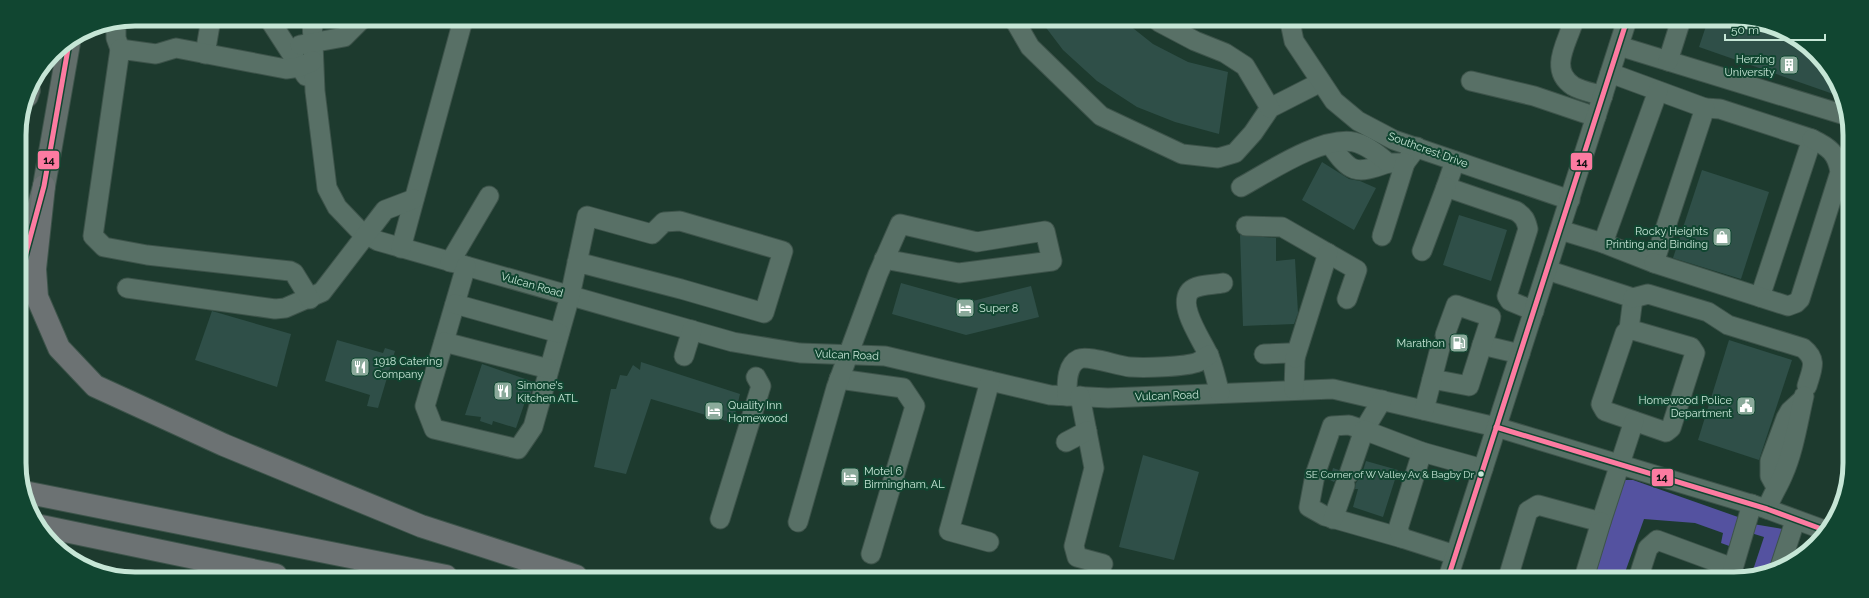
<svg xmlns="http://www.w3.org/2000/svg" width="1869" height="598" font-family="Raleway,sans-serif">
<style>
.forest{fill:#5452a0}
.building{fill:#2f4f48}
.lines{fill:none;stroke-linecap:round;stroke-linejoin:round}
.minor-casing{stroke:#3d534a;stroke-width:21}
.major-casing{stroke:#3d534a;stroke-width:24}
.highway-casing{stroke:#3d534a;stroke-width:24}
.minor{stroke:#587066;stroke-width:19}
.major{stroke:#616e6a;stroke-width:22}
.highway{stroke:#6c7273;stroke-width:22}
.bus-1-casing{stroke:#114631;stroke-width:8}
.bus-1{stroke:#fd7ba1;stroke-width:5}
.bus-dot{fill:#c6e6d6;stroke:#114631;stroke-width:1.5}
.labels{text-anchor:middle;dominant-baseline:central;stroke-width:4;stroke-linejoin:round;paint-order:stroke}
.bus-label{font-size:10px;fill:#c6e6d6;stroke:#114631;text-anchor:end}
.poi-label{font-size:11px;fill:#c6e6d6;stroke:#114631;text-anchor:start}
.street-label{font-size:11px;fill:#c6e6d6;stroke:#114631}
.rim{fill:none;stroke:#c6e6d6;stroke-width:5}
.line-badge{stroke:#114631;stroke-width:1.5}
.pale-badge-label{font-size:11px;text-anchor:middle;font-weight:bold;fill:#111}
</style>
<rect width="100%" height="100%" fill="#1d3a2e"/>
<g class="forest">
<path d="M1621 480H1633L1738 517 1732 547 1721 543 1723 533 1695 523 1644 519 1623 578H1590Z"/>
<path d="M1753 524 1783 529 1768 573 1751 576 1764 537 1751 533Z"/>
</g>
<g class="building">
<path d="M1041 21H1124L1153 44 1188 62 1228 72 1219 134 1175 122 1137 107 1097 81 1063 50Z"/>
<path d="M1707 23H1749L1780 33 1821 58 1839 96 1699 47Z"/>
<path d="M1322 162 1349 179 1360 181 1376 188 1354 230 1302 200Z"/>
<path d="M1702 170 1769 192 1741 279 1673 258Z"/>
<path d="M1459 215 1507 230 1491 281 1443 265Z"/>
<path d="M1240 235 1276 238V261L1295 259 1298 313 1294 324 1243 326Z"/>
<path d="M901 283 969 302 1031 286 1039 317 966 335 892 314Z"/>
<path d="M212 311 291 334 277 387 195 360Z"/>
<path d="M337 340 383 353 385 348 395 351 378 408 367 406 370 395 325 381Z"/>
<path d="M1729 340 1792 360 1759 460 1698 440Z"/>
<path d="M641 362 740 394 733 423 651 399 626 474 594 467 611 389H616L620 375 627 376 633 365 640 370Z"/>
<path d="M482 364 534 382 529 401 526 399 516 428 493 421 492 425 480 421 481 417 465 415Z"/>
<path d="M1143 455 1199 472 1174 560 1119 547Z"/>
<path d="M1366 461 1398 470 1383 517 1353 507 1358 489H1355L1356 483 1360 477H1361Z"/>
<path d="M1333 468 1339 470 1338 476 1334 482 1330 480Z"/>
</g>
<g class="lines">
<defs>
<g id="minor">
<path d="M269 19 306 76"/>
<path d="M312 19 315 91 327 188 337 207 360 231 378 241 733 342 800 353 885 356 1050 395 1108 398 1333 389 1496 427 1767 509 1827 531"/>
<path d="M1015 21 1030 47 1101 116 1182 154 1218 158 1235 153 1253 133 1270 108 1321 82"/>
<path d="M1159 22 1195 41 1225 53 1245 66 1270 108"/>
<path d="M1290 22 1294 41 1334 101 1358 121 1394 140 1570 200"/>
<path d="M116 23V38L120 49"/>
<path d="M1573 23C1566 45 1549 70 1573 86 1581 91 1594 93 1603 96"/>
<path d="M300 45 344 37 361 20"/>
<path d="M1619 46 1848 116"/>
<path d="M205 54 211 19"/>
<path d="M1668 61 1680 23"/>
<path d="M1471 81 1534 96 1596 117"/>
<path d="M1705 108 1720 109 1812 139 1760 297"/>
<path d="M1330 144C1350 173 1355 175 1388 163"/>
<path d="M1455 161 1446 187 1516 211C1524 216 1526 220 1528 229L1507 296 1510 301 1534 311"/>
<path d="M1241 187C1270 171 1322 136 1354 142 1367 145 1379 155 1388 163H1405L1417 147"/>
<path d="M1246 226 1282 227 1357 270 1347 299"/>
<path d="M1560 230 1603 243 1654 263 1705 108 1610 73"/>
<path d="M1382 236 1405 163"/>
<path d="M1603 243 1658 91"/>
<path d="M401 248 463 20"/>
<path d="M1422 251 1446 187"/>
<path d="M450 262 489 196"/>
<path d="M1654 263 1788 306 1796 303 1800 299 1840 172C1837 153 1829 147 1812 139"/>
<path d="M466 266 425 406 434 429 518 449 533 427 570 296 587 216 652 234 664 222 680 221 783 251 764 313 681 289 577 262"/>
<path d="M1547 270 1633 298 1629 329 1691 347 1695 353 1671 428 1666 432 1605 411 1601 404 1625 333 1629 329"/>
<path d="M127 288 275 309 285 308 322 292 385 210 414 199"/>
<path d="M1633 298 1648 294 1708 312 1728 325 1803 348C1818 360 1812 369 1807 386"/>
<path d="M310 299 294 273 290 271 147 255 104 247 93 236 120 49 156 54 176 48 286 69 300 67 313 61"/>
<path d="M455 304 559 333"/>
<path d="M444 342 549 369"/>
<path d="M1482 345 1520 354"/>
<path d="M1264 354 1289 353 1295 358 1294 390"/>
<path d="M684 356 692 330"/>
<path d="M1295 358 1328 253"/>
<path d="M839 379 903 388 915 406 871 554"/>
<path d="M1432 379 1469 386 1491 317 1456 305 1445 335"/>
<path d="M1220 393C1216 381 1214 366 1208 354 1202 340 1177 306 1190 291 1197 284 1213 285 1223 283"/>
<path d="M1067 396C1067 384 1066 365 1079 359 1088 355 1118 366 1130 367 1144 368 1186 367 1198 362 1202 360 1205 357 1209 355"/>
<path d="M1080 396 1094 468 1074 546 1077 557 1103 564"/>
<path d="M1382 400 1364 430 1349 425 1332 426 1315 475 1309 507 1325 516 1402 538"/>
<path d="M1424 410 1440 348"/>
<path d="M1066 442 1087 431"/>
<path d="M1349 474 1364 430 1422 452"/>
<path d="M1776 487 1770 476V461L1786 418 1790 411 1802 400"/>
<path d="M1767 509C1771 497 1778 487 1783 475 1794 450 1798 422 1804 396"/>
<path d="M720 519 761 386 756 377"/>
<path d="M1333 519 1345 485"/>
<path d="M798 522 836 388 878 274 900 224 977 242 1045 231 1052 261 959 273 884 259"/>
<path d="M989 542 949 531 990 381"/>
<path d="M1455 555 1402 538 1398 529 1422 452 1483 469"/>
<path d="M1779 570 1795 521"/>
<path d="M1448 578 1626 23"/>
<path d="M1508 578 1528 511 1538 505 1601 522 1634 421"/>
<path d="M1584 578 1601 522"/>
<path d="M1638 579 1648 548 1657 540 1733 568"/>
<path d="M1730 579 1752 504"/>
</g>
<g id="major">
<path d="M27 96 29 90"/>
<path d="M20 275 44 186 69 43"/>
</g>
<g id="highway">
<path d="M44 186 35 269 37 297 59 348 95 386 224 445 421 526 576 576"/>
<path d="M24 492 446 576"/>
<path d="M41 526 276 575"/>
</g>
</defs>
<use href="#minor" class="minor-casing"/>
<use href="#major" class="major-casing"/>
<use href="#highway" class="highway-casing"/>
<use href="#minor" class="minor"/>
<use href="#major" class="major"/>
<use href="#highway" class="highway"/>
<defs>
<g id="bus-1">
<path d="M20 275 44 186 69 43"/>
<path d="M1496 427 1767 509 1827 531"/>
<path d="M1448 578 1626 23"/>
</g>
</defs>
<use href="#bus-1" class="bus-1-casing"/>
<use href="#bus-1" class="bus-1"/>
</g>
<defs>
<symbol id="building-square" viewBox="-11 -11 22 22"><rect x="-9" y="-9" width="18" height="18" rx="4" fill="#8baa9b" stroke="#114631"/><path d="M-4-6H4V6H1V3H-1V6H-4ZM-2.5-4.3h1.7v1.8h-1.7ZM.8-4.3h1.7v1.8H.8ZM-2.5-1h1.7V.8h-1.7ZM.8-1h1.7V.8H.8Z" fill="#fff"/></symbol>
<symbol id="shop-square" viewBox="-11 -11 22 22"><rect x="-9" y="-9" width="18" height="18" rx="4" fill="#8baa9b" stroke="#114631"/><path d="M-5-2.5h2.3a2.7 3.5 0 0 1 5.4 0H5L5.5 6h-11ZM-1.5-2.5h3a1.5 2.3 0 0 0-3 0Z" fill="#fff"/></symbol>
<symbol id="hotel-square" viewBox="-11 -11 22 22"><rect x="-9" y="-9" width="18" height="18" rx="4" fill="#8baa9b" stroke="#114631"/><path d="M-6-4.5h1.5V1H6V5H4.5V3h-9V5H-6ZM-4 0a1.8 1.8 0 1 1 3.6 0ZM.5 0V-2.5h3Q6-2.5 6 0Z" fill="#fff"/></symbol>
<symbol id="fuel-square" viewBox="-11 -11 22 22"><rect x="-9" y="-9" width="18" height="18" rx="4" fill="#8baa9b" stroke="#114631"/><path d="M-5.5-6h7V0h2V4h1.3V-2.5L3-4.5l.8-.8L6-3V5H2.5V1h-1V6h-7ZM-4.2-4.7v3.2H.2V-4.7Z" fill="#fff"/></symbol>
<symbol id="restaurant-square" viewBox="-11 -11 22 22"><rect x="-9" y="-9" width="18" height="18" rx="4" fill="#8baa9b" stroke="#114631"/><path d="M-5-6h1v4h1v-4h1v4h1v-4h1v5L-1.5 .5V6h-2V.5L-5-1ZM5-6V6H3V1.5H1.5Q1.5-4 5-6Z" fill="#fff"/></symbol>
<symbol id="civic-square" viewBox="-11 -11 22 22"><rect x="-9" y="-9" width="18" height="18" rx="4" fill="#8baa9b" stroke="#114631"/><path d="M-.6-6.5H3V-4.5H.6V-3L4-1V1h2V6H-6V1h2V-1L-.6-3ZM-1.2 2.5V6h2.4V2.5Z" fill="#fff"/></symbol>
</defs>
<g fill-rule="evenodd">
<use href="#building-square" x="1778" y="54" width="22" height="22"/>
<use href="#shop-square" x="1711" y="226" width="22" height="22"/>
<use href="#hotel-square" x="954" y="297" width="22" height="22"/>
<use href="#fuel-square" x="1448" y="332" width="22" height="22"/>
<use href="#restaurant-square" x="349" y="356" width="22" height="22"/>
<use href="#restaurant-square" x="492" y="380" width="22" height="22"/>
<use href="#civic-square" x="1735" y="395" width="22" height="22"/>
<use href="#hotel-square" x="703" y="400" width="22" height="22"/>
<use href="#hotel-square" x="839" y="466" width="22" height="22"/>
</g>
<circle class="bus-dot" cx="1481" cy="474" r="3.5"/>
<g class="labels">
<g class="bus-label">
<text x="1474" y="474">SE Corner of W Valley Av &amp; Bagby Dr</text>
</g>
<g class="poi-label">
<text x="1775" y="59" text-anchor="end">Herzing<tspan x="1775" dy="13">University</tspan></text>
<text x="1708" y="231" text-anchor="end">Rocky Heights<tspan x="1708" dy="13">Printing and Binding</tspan></text>
<text x="979" y="308">Super 8</text>
<text x="1445" y="343" text-anchor="end">Marathon</text>
<text x="374" y="361">1918 Catering<tspan x="374" dy="13">Company</tspan></text>
<text x="517" y="385">Simone's<tspan x="517" dy="13">Kitchen ATL</tspan></text>
<text x="1732" y="400" text-anchor="end">Homewood Police<tspan x="1732" dy="13">Department</tspan></text>
<text x="728" y="405">Quality Inn<tspan x="728" dy="13">Homewood</tspan></text>
<text x="864" y="471">Motel 6<tspan x="864" dy="13">Birmingham, AL</tspan></text>
</g>
<g class="street-label">
<text transform="translate(1428 150) rotate(20)">Southcrest Drive</text>
<text transform="translate(532 285) rotate(16)">Vulcan Road</text>
<text transform="translate(847 355) rotate(2)">Vulcan Road</text>
<text transform="translate(1167 396) rotate(-2)">Vulcan Road</text>
</g>
</g>
<path d="M0 0H1869V598H0ZM135 26H1734A109 109 0 0 1 1843 135V463A109 109 0 0 1 1734 572H135A109 109 0 0 1 26 463V135A109 109 0 0 1 135 26Z" fill="#114631" fill-rule="evenodd"/>
<path class="rim" d="M135 26H1734A109 109 0 0 1 1843 135V463A109 109 0 0 1 1734 572H135A109 109 0 0 1 26 463V135A109 109 0 0 1 135 26Z"/>
<g class="line-badge">
<rect x="37" y="150" width="23" height="20" rx="4" fill="#fd7ba1"/>
<rect x="1570" y="152" width="23" height="19" rx="4" fill="#fd7ba1"/>
<rect x="1651" y="468" width="23" height="19" rx="4" fill="#fd7ba1"/>
</g>
<g class="pale-badge-label">
<text x="49" y="164">14</text>
<text x="1582" y="166">14</text>
<text x="1662" y="481">14</text>
</g>
<path d="M1725 34v6h100v-6" fill="none" stroke="#c6e6d6" stroke-width="2"/>
<text x="1731" y="34" font-size="12" fill="#c6e6d6" stroke="#114631" stroke-width="3" paint-order="stroke">50 m</text>
</svg>
